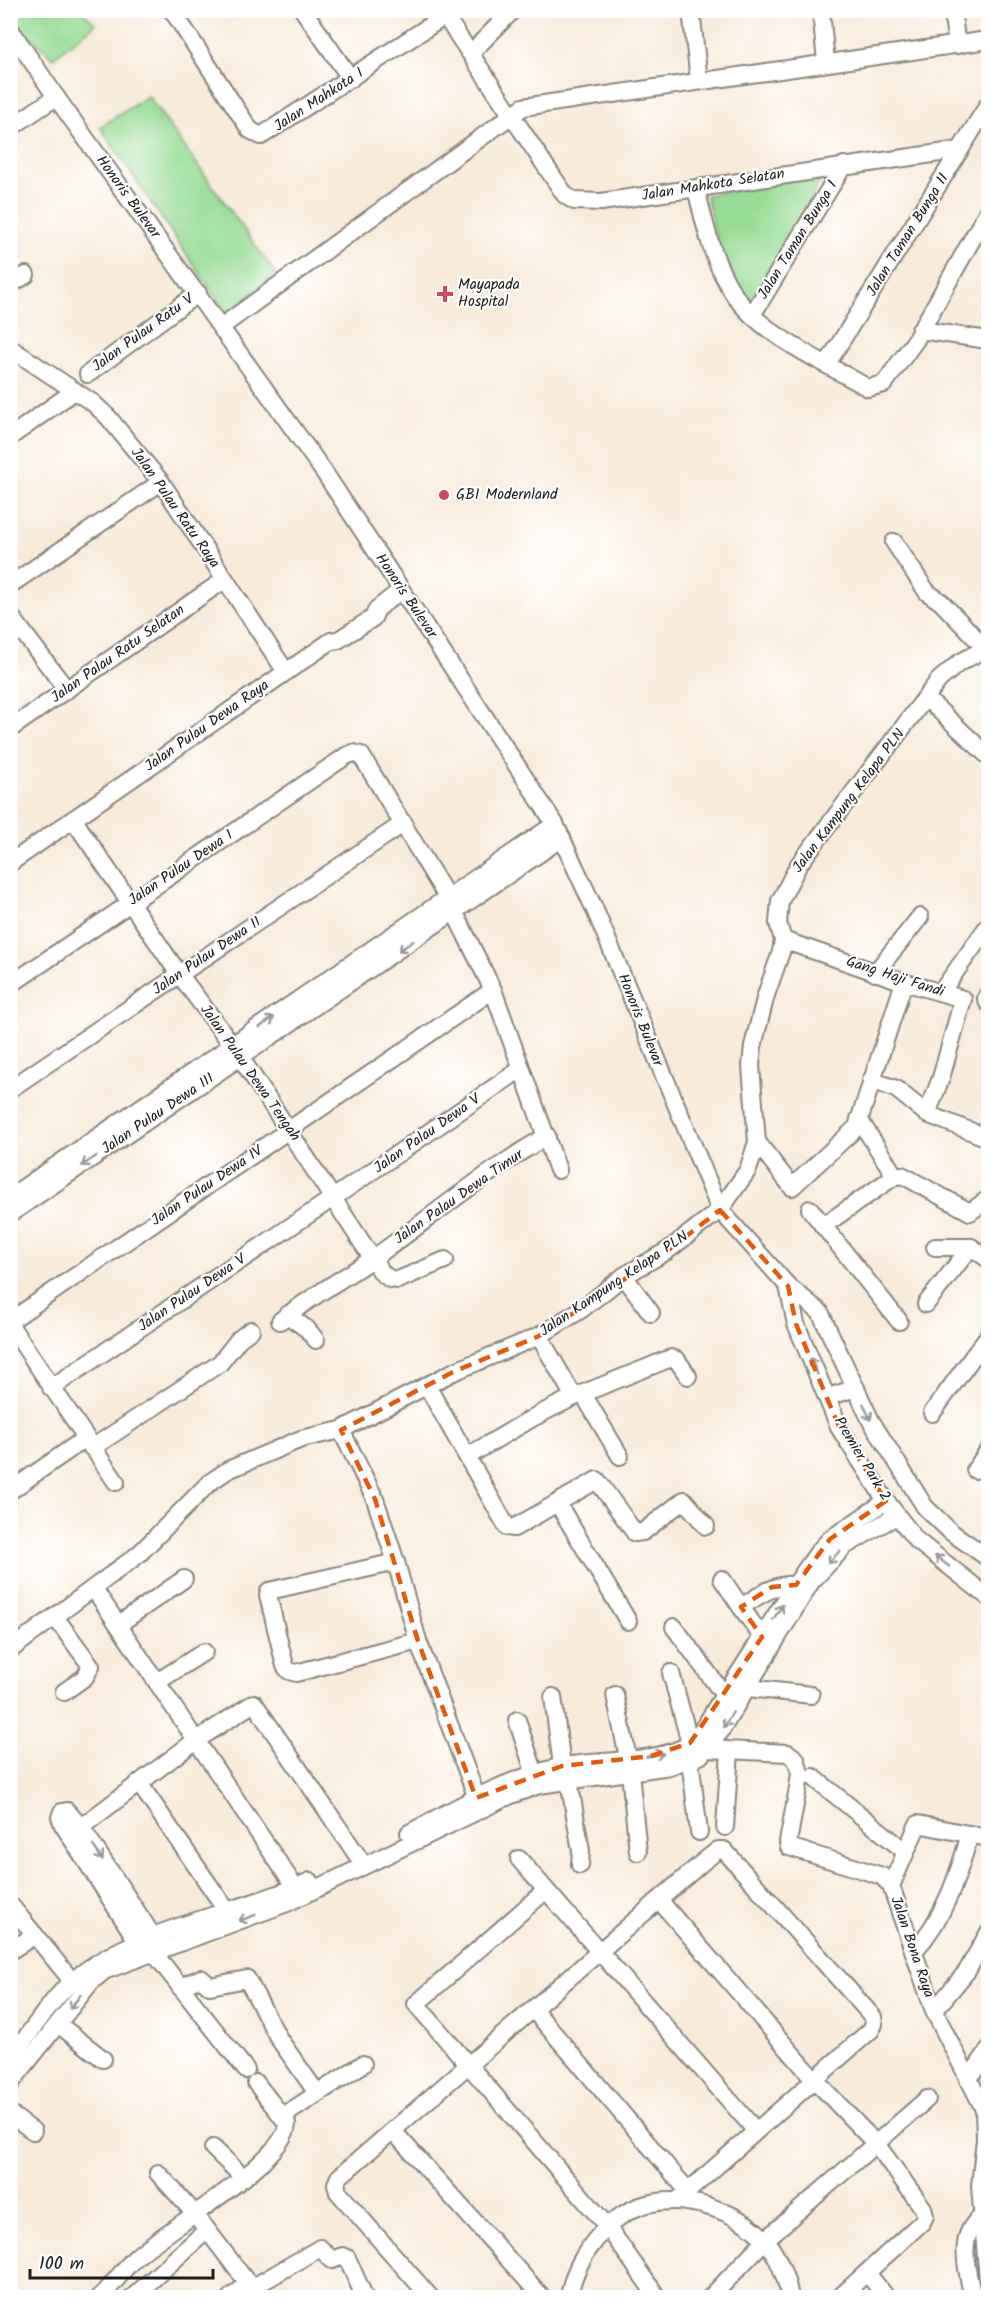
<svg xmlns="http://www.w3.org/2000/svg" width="999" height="2308" font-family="Kalam,sans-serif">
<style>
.green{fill:#98dd95;stroke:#5a7c58;stroke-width:1.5}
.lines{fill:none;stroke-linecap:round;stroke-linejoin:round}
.minor-casing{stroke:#8a847b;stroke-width:20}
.minor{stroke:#fff;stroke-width:16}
.oneway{stroke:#999}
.marked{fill:none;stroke:#e8590c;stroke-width:4.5;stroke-dasharray:12 8;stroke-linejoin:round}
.poi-dot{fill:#d1495b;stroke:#fff;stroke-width:2}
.labels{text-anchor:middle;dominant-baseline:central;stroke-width:4.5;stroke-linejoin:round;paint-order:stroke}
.street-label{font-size:15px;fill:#1c1c1c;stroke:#fff}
.poi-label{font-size:15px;fill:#1c1c1c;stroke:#fff;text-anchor:start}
</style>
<rect width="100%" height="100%" fill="#fff"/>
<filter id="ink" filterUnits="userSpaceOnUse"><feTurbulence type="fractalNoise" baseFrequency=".0167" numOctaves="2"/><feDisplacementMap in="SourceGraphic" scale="12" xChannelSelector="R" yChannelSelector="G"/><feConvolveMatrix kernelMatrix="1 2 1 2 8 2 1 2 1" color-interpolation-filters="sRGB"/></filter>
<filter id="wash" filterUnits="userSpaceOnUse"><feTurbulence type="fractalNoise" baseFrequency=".008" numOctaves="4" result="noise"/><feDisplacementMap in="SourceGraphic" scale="24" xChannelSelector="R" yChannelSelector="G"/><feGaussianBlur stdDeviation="1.35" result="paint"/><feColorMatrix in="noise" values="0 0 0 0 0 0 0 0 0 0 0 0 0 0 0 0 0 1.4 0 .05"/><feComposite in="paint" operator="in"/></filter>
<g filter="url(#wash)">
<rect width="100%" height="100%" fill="#f8ebda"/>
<g class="green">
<path d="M14 11H81L96 24 53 58 22 29Z"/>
<path d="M148 96 276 274 227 314 100 127Z"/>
<path d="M824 174 752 307 720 256 706 195Z"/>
</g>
</g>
<g filter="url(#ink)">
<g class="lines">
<defs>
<g id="minor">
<path d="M172 10 250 130 261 136 445 16"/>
<path d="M303 10 351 79"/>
<path d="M441 10 565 195 574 201 601 202 960 150"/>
<path d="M691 10 699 81"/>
<path d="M821 10 826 63"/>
<path d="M952 10 957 45"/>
<path d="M10 29 56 97 324 472 555 824 595 910 720 1210 788 1286"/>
<path d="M471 53 513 10"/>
<path d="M10 128 56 97"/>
<path d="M696 188C705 225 713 264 735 296 763 336 826 363 868 388L884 384 915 341 988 211"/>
<path d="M10 285 26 275"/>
<path d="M752 315 844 165"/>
<path d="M221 327 523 107 988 40"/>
<path d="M920 330 988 340"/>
<path d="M10 348 93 403 108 417 161 482 286 672"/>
<path d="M827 364 988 105"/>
<path d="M88 374 198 293"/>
<path d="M10 437 73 392"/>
<path d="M894 542 927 592 941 602 986 649"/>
<path d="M10 585 161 482"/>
<path d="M10 621 13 619 67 690"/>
<path d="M926 698 988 756"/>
<path d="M10 729 224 580"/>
<path d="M73 819 179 974 233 1046 382 1273 390 1279 398 1280 445 1260"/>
<path d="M10 863 286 672 331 641 338 640 373 618 377 609 401 590"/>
<path d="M783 940 904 982 963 999 941 1078 927 1114"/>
<path d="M875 973 920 917"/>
<path d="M10 985 346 756 353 753 361 755 447 897 493 990 558 1170"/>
<path d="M941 992 988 926"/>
<path d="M988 994 986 998 988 1003"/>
<path d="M871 1080 896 1089 927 1114 988 1138"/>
<path d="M10 1089 404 823"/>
<path d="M859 1119 895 1176"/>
<path d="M757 1142 792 1187 857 1127 904 982"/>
<path d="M10 1197 555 824"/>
<path d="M810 1209 899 1321"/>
<path d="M10 1214 562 838"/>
<path d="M823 1226 895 1176 902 1175 970 1212 988 1199"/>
<path d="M935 1247H971L988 1259"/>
<path d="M624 1276 651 1313"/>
<path d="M926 1304 971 1247"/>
<path d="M287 1315 307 1329 316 1340"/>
<path d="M10 1321 493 990"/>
<path d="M280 1321C310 1297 343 1279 375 1257 432 1217 486 1171 547 1136"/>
<path d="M10 1325 116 1482"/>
<path d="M539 1336 574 1397"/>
<path d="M427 1386 507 1527 514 1528 597 1480 635 1533 643 1532 684 1500 706 1526"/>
<path d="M51 1388 333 1198 521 1069"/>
<path d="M583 1394 620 1456"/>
<path d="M828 1397 856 1388"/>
<path d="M932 1413 988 1336"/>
<path d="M341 1430 375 1499 396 1562 418 1641 480 1806"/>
<path d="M92 1448 220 1363 239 1339 251 1330"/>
<path d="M468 1456 536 1416 574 1397 671 1358 677 1360 688 1376"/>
<path d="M975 1470 988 1451"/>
<path d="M10 1491 86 1438"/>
<path d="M558 1504 628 1621"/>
<path d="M988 1558 951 1532 925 1507 871 1421 820 1312 788 1286 796 1324 840 1429 886 1501 916 1540 988 1597"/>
<path d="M396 1562 269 1591 268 1595 285 1666 289 1671 296 1673 418 1641"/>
<path d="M722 1579 741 1607C759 1596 774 1583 796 1585"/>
<path d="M94 1589 301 1896"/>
<path d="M741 1607 762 1637"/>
<path d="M55 1617 91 1666 85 1677 64 1692"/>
<path d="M119 1624 184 1579"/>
<path d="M674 1627 724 1695"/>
<path d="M10 1650 139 1554 209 1483 228 1470 301 1439 341 1430 453 1372 539 1336 582 1309 624 1276 667 1251 720 1210 748 1170 757 1142 751 1066 753 1046 766 995 781 952 783 940 778 923 780 901 799 864 939 680 959 663 988 647"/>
<path d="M671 1673 690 1743"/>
<path d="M157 1682 204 1652"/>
<path d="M748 1688 811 1695"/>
<path d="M615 1695 628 1758"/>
<path d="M553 1697 562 1766"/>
<path d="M517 1720 535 1774"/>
<path d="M707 1749 788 1753 796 1759 800 1773 798 1788 788 1842 789 1847 882 1876 891 1886 934 2011 984 2109 985 2139 988 2142"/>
<path d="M690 1760 699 1832"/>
<path d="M630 1772 638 1852"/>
<path d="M813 1777 906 1852"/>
<path d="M569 1780 581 1851 580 1865"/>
<path d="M139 1783 227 1911"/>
<path d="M81 1827 195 1741 254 1703 359 1858"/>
<path d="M725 1827 730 1751"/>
<path d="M409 1833C458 1807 505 1779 559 1767 594 1759 661 1764 689 1744 703 1734 712 1713 721 1700 755 1651 784 1598 819 1551L830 1539 886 1501"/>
<path d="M519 1859 756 2131"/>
<path d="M891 1886 918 1824 988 1838"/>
<path d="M545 1891 416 2004 607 2226 658 2298"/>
<path d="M659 1900 814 2079 877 2145 923 2208 925 2216 922 2222 839 2298"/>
<path d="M12 1907 72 1981"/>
<path d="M143 1950 63 1825 60 1817 62 1812 67 1811 81 1827 158 1944"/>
<path d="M10 1951 35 1935"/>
<path d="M914 1951C944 1919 958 1876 970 1834"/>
<path d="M154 1953 246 2070"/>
<path d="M180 1987 201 1978 210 1986 247 1979 279 2039 317 2093"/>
<path d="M533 2009 688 2191"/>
<path d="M934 2011 967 1971 988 1934"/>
<path d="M58 2024 103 2059"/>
<path d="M10 2059C31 2033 49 2001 74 1980 132 1929 239 1914 310 1881"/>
<path d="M968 2080 988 2051"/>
<path d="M10 2084 91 1982 104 1971 287 1903 511 1795 539 1785 670 1766 700 1756 720 1732 811 1582 845 1546 896 1516"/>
<path d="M10 2114 33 2131"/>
<path d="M283 2116 363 2064"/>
<path d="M393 2131 543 2298"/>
<path d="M985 2139 980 2186 988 2281"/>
<path d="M213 2148 244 2178"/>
<path d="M158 2173 195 2214 259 2298"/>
<path d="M867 2273 887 2298"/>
<path d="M252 2288 320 2248 332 2260 343 2256 347 2258 365 2298"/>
<path d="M99 2298C113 2286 122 2270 136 2257 164 2231 288 2160 287 2123L256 2083"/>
<path d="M132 2298 207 2230"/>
<path d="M230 2298 249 2283"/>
<path d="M431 2298 338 2192 336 2184 339 2177 704 1861 718 1850H724L873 2017 874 2024 871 2030 678 2200"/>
<path d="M569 2298C574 2259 608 2214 647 2204 686 2194 736 2210 764 2239 777 2253 787 2279 790 2298"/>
<path d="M710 2298 765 2240 927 2099"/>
<path d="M973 2298C968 2274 955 2234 982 2217"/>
</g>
</defs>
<use href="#minor" class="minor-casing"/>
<use href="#minor" class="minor"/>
</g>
<defs><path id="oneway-shaft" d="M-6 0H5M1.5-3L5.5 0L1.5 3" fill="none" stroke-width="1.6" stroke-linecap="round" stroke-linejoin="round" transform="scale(1.5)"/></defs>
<g class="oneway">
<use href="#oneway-shaft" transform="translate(406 946) rotate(146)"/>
<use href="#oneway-shaft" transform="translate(267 1022) rotate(-35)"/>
<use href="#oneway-shaft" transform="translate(89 1161) rotate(146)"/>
<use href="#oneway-shaft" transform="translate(814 1366) rotate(-113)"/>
<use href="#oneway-shaft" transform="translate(867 1412) rotate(66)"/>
<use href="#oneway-shaft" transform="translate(834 1557) rotate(134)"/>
<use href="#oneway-shaft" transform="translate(942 1561) rotate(-142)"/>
<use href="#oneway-shaft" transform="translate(778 1612) rotate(-57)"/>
<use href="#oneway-shaft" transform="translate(728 1720) rotate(122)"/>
<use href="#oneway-shaft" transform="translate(655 1755) rotate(-10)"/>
<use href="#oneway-shaft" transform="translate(98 1853) rotate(56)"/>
<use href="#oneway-shaft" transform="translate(247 1918) rotate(159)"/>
<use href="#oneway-shaft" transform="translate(75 2002) rotate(128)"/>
</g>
</g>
<path class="marked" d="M720 1210 788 1286 796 1324 840 1429 886 1501 830 1539 796 1585 772 1587 741 1607 762 1637 690 1743 651 1756 562 1766 476 1798 418 1641 375 1499 341 1430 453 1372 539 1336 667 1251Z"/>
<g class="poi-dot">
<path d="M442 285h6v6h6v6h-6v6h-6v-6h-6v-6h6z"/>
<circle cx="444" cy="495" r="6"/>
</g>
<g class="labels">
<g class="street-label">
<text transform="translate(319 100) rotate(-33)">Jalan Mahkota I</text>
<text transform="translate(713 185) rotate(-9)">Jalan Mahkota Selatan</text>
<text transform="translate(128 197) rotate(54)">Honoris Bulevar</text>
<text transform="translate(908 235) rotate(-58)">Jalan Taman Bunga II</text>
<text transform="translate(798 240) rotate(-58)">Jalan Taman Bunga I</text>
<text transform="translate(143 333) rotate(-36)">Jalan Pulau Ratu V</text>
<text transform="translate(175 508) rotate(55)">Jalan Pulau Ratu Raya</text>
<text transform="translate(406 596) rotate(56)">Honoris Bulevar</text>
<text transform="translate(118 654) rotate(-35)">Jalan Palau Ratu Selatan</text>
<text transform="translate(207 726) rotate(-35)">Jalan Pulau Dewa Raya</text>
<text transform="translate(849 801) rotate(-53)">Jalan Kampung Kelapa PLN</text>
<text transform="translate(181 868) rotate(-34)">Jalan Pulau Dewa I</text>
<text transform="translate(207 956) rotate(-34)">Jalan Pulau Dewa II</text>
<text transform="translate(895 977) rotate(18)">Gang Haji Fandi</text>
<text transform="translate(640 1020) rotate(68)">Honoris Bulevar</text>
<text transform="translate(250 1073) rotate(55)">Jalan Pulau Dewa Tengah</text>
<text transform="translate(158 1114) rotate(-34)">Jalan Pulau Dewa III</text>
<text transform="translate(427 1134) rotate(-35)">Jalan Palau Dewa V</text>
<text transform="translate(207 1186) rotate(-34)">Jalan Pulau Dewa IV</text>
<text transform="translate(459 1197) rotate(-35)">Jalan Palau Dewa Timur</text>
<text transform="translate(614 1284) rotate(-34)">Jalan Kampung Kelapa PLN</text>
<text transform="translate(192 1293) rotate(-34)">Jalan Pulau Dewa V</text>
<text transform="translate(862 1459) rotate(59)">Premier Park 2</text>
<text transform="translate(912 1947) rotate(71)">Jalan Bona Raya</text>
</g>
<g class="poi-label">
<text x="458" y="285">Mayapada<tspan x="458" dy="17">Hospital</tspan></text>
<text x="456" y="495">GBI Modernland</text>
</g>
</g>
<rect width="999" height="2308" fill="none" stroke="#fff" stroke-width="36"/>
<path d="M30 2269v9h183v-9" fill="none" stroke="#1c1c1c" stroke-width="3"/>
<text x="39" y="2269" font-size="18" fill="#1c1c1c" stroke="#ffffff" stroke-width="4.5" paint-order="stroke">100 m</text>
</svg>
